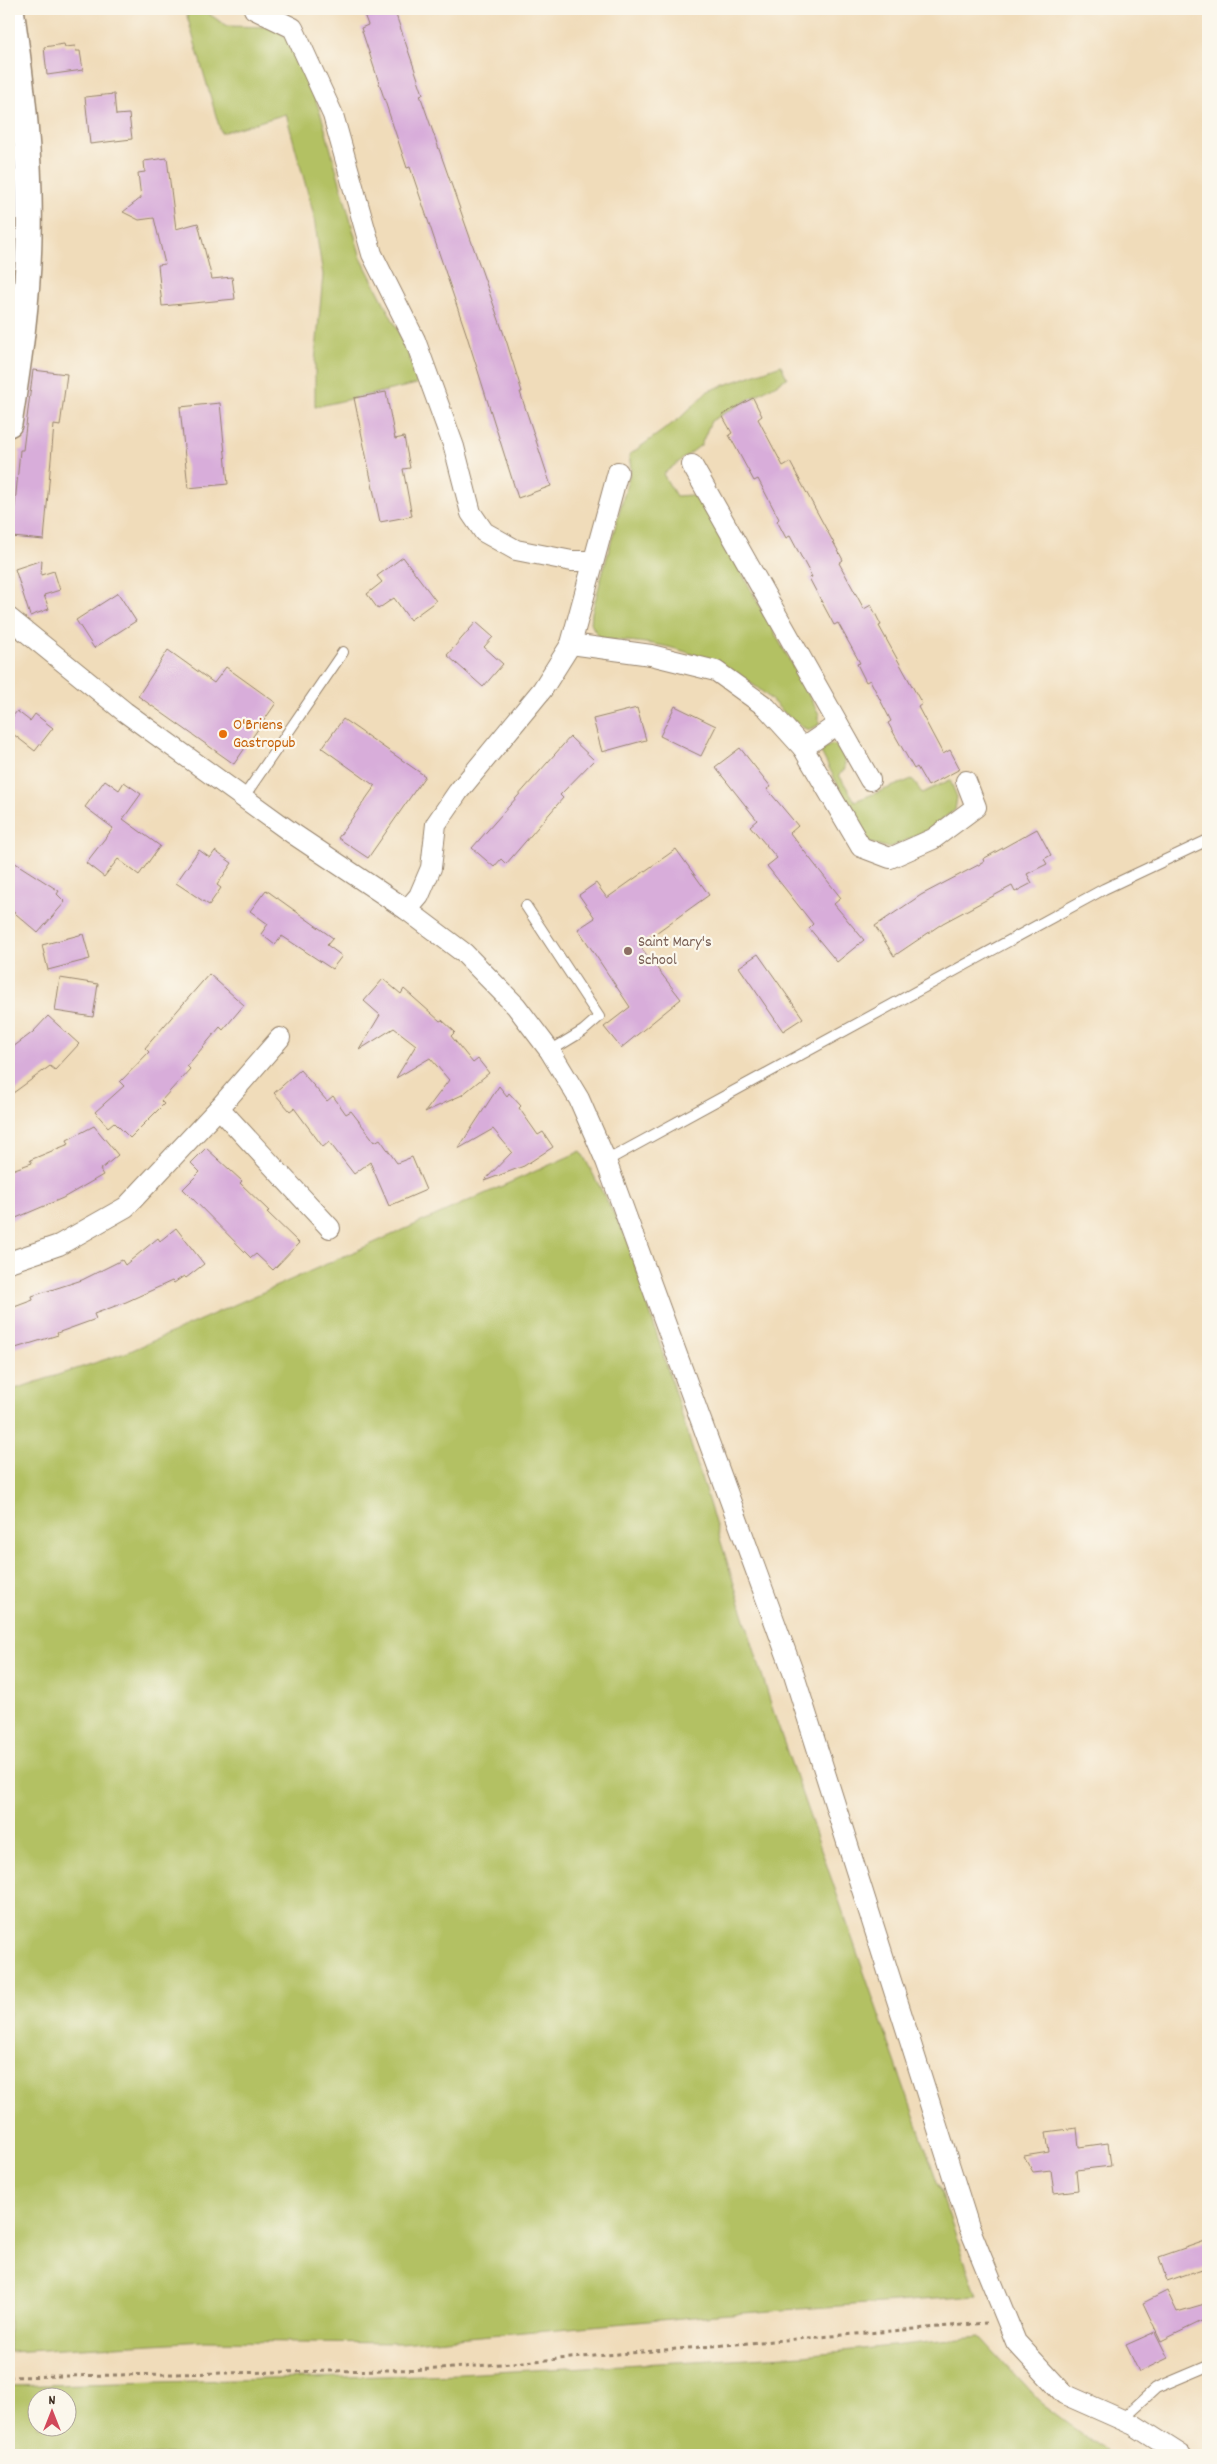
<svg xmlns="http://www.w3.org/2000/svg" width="1217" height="2464" font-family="Dekko,sans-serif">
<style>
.green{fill:#b3c164;stroke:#777641;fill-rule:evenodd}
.building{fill:#d8adda}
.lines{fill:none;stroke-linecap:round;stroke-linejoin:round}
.service-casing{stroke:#96836c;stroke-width:12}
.minor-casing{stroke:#96836c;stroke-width:22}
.tertiary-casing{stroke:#96836c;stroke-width:28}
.path{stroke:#96836c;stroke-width:3;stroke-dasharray:4 4;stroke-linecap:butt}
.service{stroke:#fff;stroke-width:10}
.minor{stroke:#fff;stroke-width:20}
.tertiary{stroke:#fff;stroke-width:25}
.food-dot{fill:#e8710a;stroke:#fbf7ec;stroke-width:2}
.education-dot{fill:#8d6e63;stroke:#fbf7ec;stroke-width:2}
.labels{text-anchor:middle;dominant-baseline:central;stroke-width:4.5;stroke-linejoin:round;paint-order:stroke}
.food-label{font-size:16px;fill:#c56008;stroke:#fbf7ec;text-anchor:start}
.education-label{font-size:16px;fill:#785e54;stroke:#fbf7ec;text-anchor:start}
</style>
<rect width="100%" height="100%" fill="#fbf7ec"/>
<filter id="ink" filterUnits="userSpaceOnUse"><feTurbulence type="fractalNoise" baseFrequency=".02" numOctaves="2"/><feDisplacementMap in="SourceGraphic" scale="10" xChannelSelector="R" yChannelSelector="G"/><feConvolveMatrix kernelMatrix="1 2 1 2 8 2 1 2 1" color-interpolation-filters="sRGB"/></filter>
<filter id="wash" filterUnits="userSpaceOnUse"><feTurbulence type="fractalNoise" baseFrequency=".0096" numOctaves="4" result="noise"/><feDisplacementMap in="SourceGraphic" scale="20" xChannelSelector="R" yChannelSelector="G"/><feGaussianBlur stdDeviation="1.12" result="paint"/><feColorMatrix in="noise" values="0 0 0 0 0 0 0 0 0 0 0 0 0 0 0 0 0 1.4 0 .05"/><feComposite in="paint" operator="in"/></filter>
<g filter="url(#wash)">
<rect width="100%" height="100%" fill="#f0dcba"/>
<g class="green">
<path d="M185 9H208L209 14 227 26 271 27 289 39 302 62 322 118 361 258 398 330 410 359 417 384 315 407V362L323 275 313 212 286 114 221 133Z"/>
<path d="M781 365 787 378 711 421 701 445 663 474 676 496 691 495 704 504 819 714V725L808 730C786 720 771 695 749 682 720 664 687 649 653 644 635 641 617 641 599 638L591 624 592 612 631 469 629 455 680 418 708 391Z"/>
<path d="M833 744C843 751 845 757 845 769L839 775 855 801 912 779 922 793 950 780 957 797 955 810 926 831 889 848 871 843 864 836 820 750Z"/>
<path d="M581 1151 628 1241 776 1720 977 2296 716 2315 400 2343 205 2341 9 2352V1391L128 1352Z"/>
<path d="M980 2337 1042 2404 1111 2455H9V2386L460 2374 803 2355ZM68 2396V2426H38V2396Z"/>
</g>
<g id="blocks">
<g class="building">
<path d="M362 9H394L423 94 420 95 507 343 522 392H520L551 486 518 498 466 333 410 167 407 168 361 28 368 25Z"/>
<path d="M64 44 65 47 75 46 76 51H80L83 70 47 75 44 47Z"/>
<path d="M114 94 116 115 129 114 132 139 90 144 85 97Z"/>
<path d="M167 158 176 229 198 223 212 279 232 277 235 299 162 306 158 265 165 264 154 218 139 220 123 212 141 198 138 173 145 172 144 161Z"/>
<path d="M33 370 67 374 60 426 54 425 44 540 12 537 20 450H23Z"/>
<path d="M386 392 395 439 404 437 410 468 403 469 412 516 380 522 354 398Z"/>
<path d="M753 398 762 416 758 419 783 466 790 462 843 560 839 563 864 609 871 605 881 625 879 626 922 704 918 707 943 754 950 750 960 769 928 786 917 767 914 769 888 723 891 721 870 680 866 682 857 664 860 663 838 623 834 625 809 578 812 577 790 536 786 538 777 521 779 519 758 479 754 481 729 435 732 433 722 415Z"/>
<path d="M220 403 228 484 188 488 180 407Z"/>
<path d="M403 557 436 601 410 620 394 598 378 609 367 594 382 582 377 576Z"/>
<path d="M42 560 41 575 54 571 60 590 44 595 49 609 30 616 15 569Z"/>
<path d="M118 593 136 621 94 648 76 620Z"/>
<path d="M476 622 493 637 484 647 503 664 483 687 447 655Z"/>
<path d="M168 650 214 683 226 667 276 703 234 764 138 696Z"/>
<path d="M675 706 716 726 701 756 660 736Z"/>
<path d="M637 708 646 740 602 752 593 719Z"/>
<path d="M17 711 30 721 35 714 53 728 35 751 9 731V721Z"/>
<path d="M343 719 425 776 368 858 338 838 375 786 322 748Z"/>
<path d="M570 737 594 760 560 795 563 798 506 864 501 859 494 867 472 848Z"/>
<path d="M740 748 771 787 767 789 798 826 790 833 841 898 834 904 864 940 837 962 809 928 813 924 767 866 777 858 750 826 757 820 715 767Z"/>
<path d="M105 780 119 790 124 782 141 794 123 819 160 846 139 875 118 859 104 877 86 863 113 828 85 807Z"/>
<path d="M1037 829 1051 855 1044 859 1047 864 1027 874 1032 883 1015 892 1012 886 943 923 894 956 875 926 921 895 984 862 983 859Z"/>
<path d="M676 849 709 895 639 945 681 999 621 1048 604 1027 630 1007 578 929 595 918 579 895 596 883 607 898Z"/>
<path d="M199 850 210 858 215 851 232 863 217 885 221 888 209 905 176 883Z"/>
<path d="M9 859 59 891 57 894 65 902 38 933 9 908Z"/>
<path d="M266 890 333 938 327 945 342 956 332 969 282 936 275 945 261 934 268 924 250 911Z"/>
<path d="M83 934 90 959 48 970 42 945Z"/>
<path d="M758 954 803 1018 783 1031 739 967Z"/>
<path d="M209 974 244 1005 223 1030 220 1027 187 1066 190 1069 161 1101 164 1104 130 1138 114 1122 108 1127 95 1112 124 1086 120 1082 149 1052 145 1048Z"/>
<path d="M60 978 98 984 93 1017 55 1011Z"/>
<path d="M383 979 401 994 404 989 440 1021 442 1020 455 1032 451 1036 473 1063 478 1059 489 1073 462 1095 425 1112 449 1080 430 1058 396 1078 416 1045 394 1028 359 1050 380 1015 364 1001Z"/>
<path d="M48 1016 79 1044 55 1070 50 1066 9 1096V1050L33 1032Z"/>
<path d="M300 1070 327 1101 333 1096 346 1114 351 1111 375 1142 380 1139 397 1163 412 1157 426 1190 389 1206 370 1162 354 1174 329 1142 323 1147 294 1108 290 1111 274 1093Z"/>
<path d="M499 1086 507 1096 509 1093 521 1106 519 1108 538 1135 543 1132 553 1147 524 1166 484 1181 512 1152 493 1129 458 1149Z"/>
<path d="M94 1126 118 1155 100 1170 103 1175 63 1198 9 1221V1171L32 1163 30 1160 69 1144 67 1140Z"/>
<path d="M206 1148 242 1181 240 1183 269 1211 267 1212 299 1243 273 1270 256 1254 251 1258 183 1189 200 1172 191 1163Z"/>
<path d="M176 1228 204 1264 186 1278 184 1276 174 1283 172 1281 126 1302 94 1314 96 1319 57 1333 58 1335 9 1350V1309L33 1300 32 1296 82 1280 122 1260 125 1265 158 1238 160 1241Z"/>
<path d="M1077 2128 1079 2147 1108 2143 1111 2166 1076 2170 1078 2190 1054 2193 1051 2170 1033 2172 1024 2156 1049 2152 1046 2132Z"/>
<path d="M1208 2240V2267L1167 2281 1159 2257Z"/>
<path d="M1167 2291 1177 2312 1208 2303V2318L1161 2341 1143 2303Z"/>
<path d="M1155 2332 1168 2358 1139 2372 1126 2345Z"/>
</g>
</g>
</g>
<g filter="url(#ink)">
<use href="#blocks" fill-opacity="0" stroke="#96836c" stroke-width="1"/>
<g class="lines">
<defs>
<g id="service">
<path d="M9 175 27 177"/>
<path d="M9 290 26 292"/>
<path d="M243 798 343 652"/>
<path d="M526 906 599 1017 583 1031 550 1051"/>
<path d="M606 1161 1104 889 1208 840"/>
<path d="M1121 2420 1156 2388 1208 2366"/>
</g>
<g id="minor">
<path d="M254 9 293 28 333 115 372 254 415 340 454 447 471 513 484 532 516 550 572 561H593"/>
<path d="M692 465 870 780"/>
<path d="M9 618 125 712 292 833 407 910 464 953 516 1006 550 1051 579 1099 606 1161 793 1672 969 2227 1016 2342 1064 2394 1134 2425 1181 2455"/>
<path d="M571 644 651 655 716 671 766 707 803 748 861 847 890 858 933 839 976 807 966 781"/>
<path d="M803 748 838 724"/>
<path d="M407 910 419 896 431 868 436 824 458 792 542 690 571 644 618 472"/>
<path d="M219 1108 280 1038"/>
<path d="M9 1262 59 1245 126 1207 219 1108 330 1228"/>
</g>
<path id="tertiary" d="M9 424C19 361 28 299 29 236 31 160 22 83 11 9"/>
</defs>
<use href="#service" class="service-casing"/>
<use href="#minor" class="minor-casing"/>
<use href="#tertiary" class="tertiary-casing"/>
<path class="path" d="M9 2377 440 2369 986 2323"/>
<use href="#service" class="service"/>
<use href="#minor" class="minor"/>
<use href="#tertiary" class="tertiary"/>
</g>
</g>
<circle class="food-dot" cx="223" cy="734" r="5"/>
<circle class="education-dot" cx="628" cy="951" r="5"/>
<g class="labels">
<g class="food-label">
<text x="233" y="725">O'Briens<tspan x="233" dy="18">Gastropub</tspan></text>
</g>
<g class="education-label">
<text x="638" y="942">Saint Mary's<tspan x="638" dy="18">School</tspan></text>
</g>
</g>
<rect width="1217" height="2464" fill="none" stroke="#fbf7ec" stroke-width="30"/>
<g transform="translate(52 2412)"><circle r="24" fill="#fbf7ec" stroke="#aea59a"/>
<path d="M0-4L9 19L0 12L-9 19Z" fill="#d1495b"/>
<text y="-8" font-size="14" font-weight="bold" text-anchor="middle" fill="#3b2a1e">N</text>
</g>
</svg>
